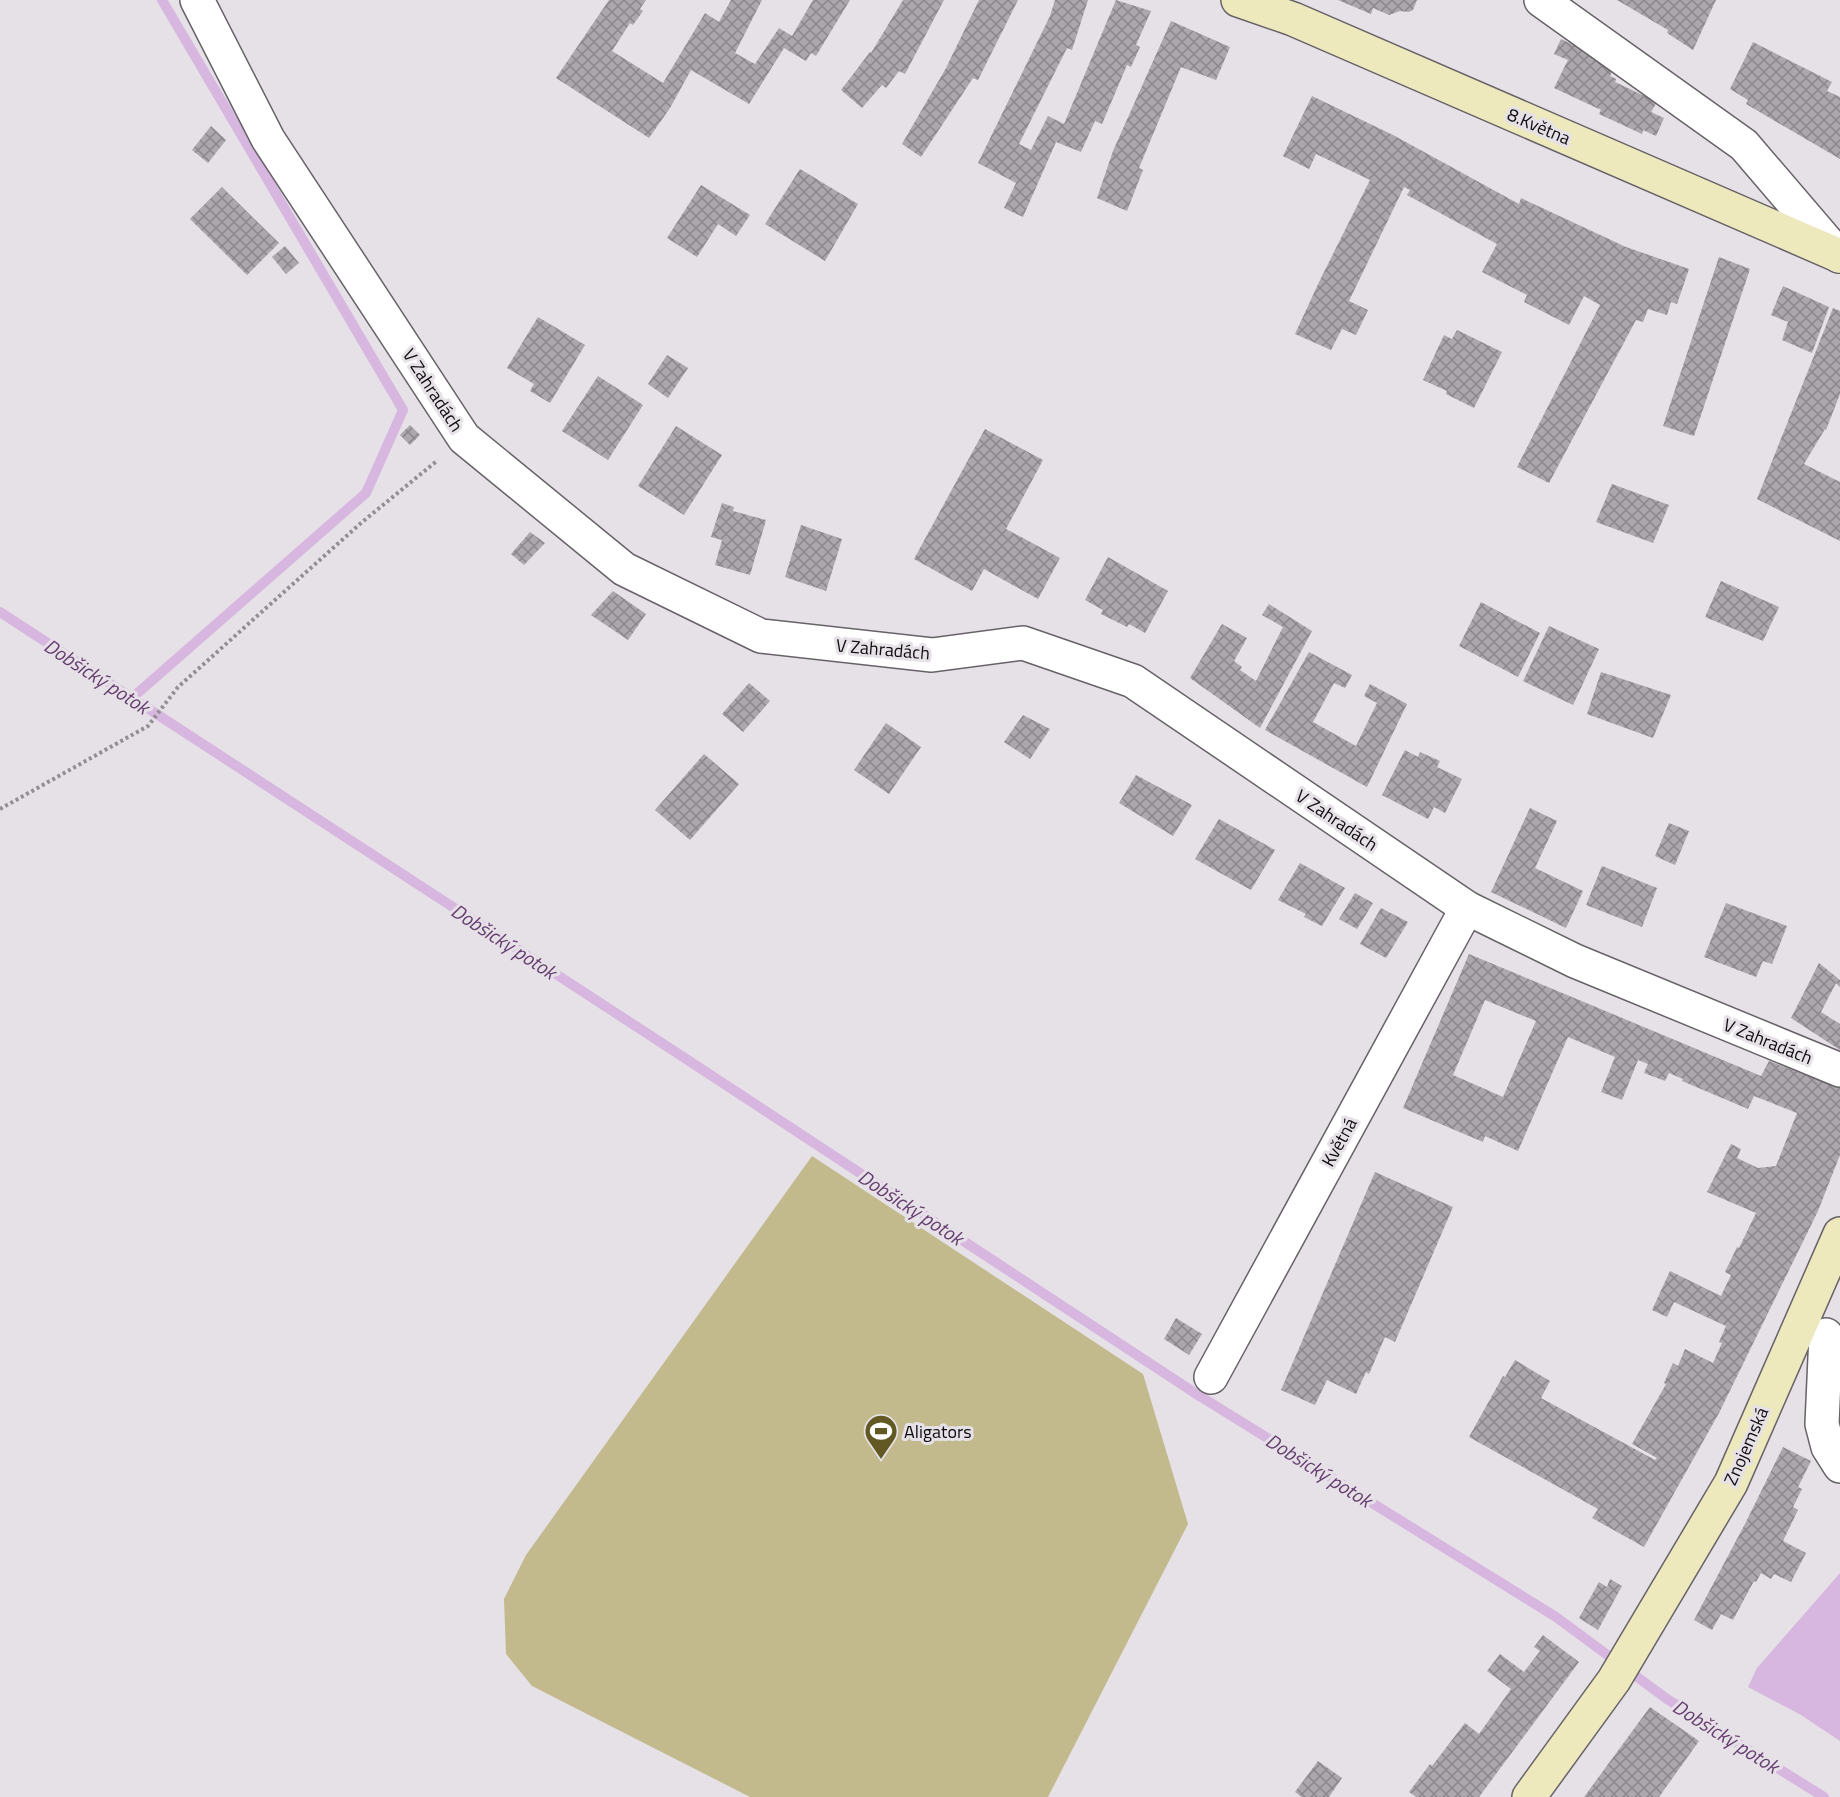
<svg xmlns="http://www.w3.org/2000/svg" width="1840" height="1797" font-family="'Titillium Web',sans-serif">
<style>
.pitch{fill:#c2ba8d}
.water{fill:#d7b7df}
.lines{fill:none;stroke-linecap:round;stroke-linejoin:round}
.stream{stroke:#d7b7df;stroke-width:10}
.building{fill:url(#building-cross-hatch);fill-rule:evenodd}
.street-casing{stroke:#666267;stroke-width:36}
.secondary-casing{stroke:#666267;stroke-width:36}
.path{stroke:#928e92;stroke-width:4;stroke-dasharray:3 3;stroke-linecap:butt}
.street{stroke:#fff;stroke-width:33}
.secondary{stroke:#eee8bd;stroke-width:33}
.labels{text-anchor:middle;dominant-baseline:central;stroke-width:6;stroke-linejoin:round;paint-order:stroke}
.street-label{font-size:18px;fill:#0e0c0e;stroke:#e6e1e7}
.poi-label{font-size:18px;fill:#0e0c0e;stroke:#e6e1e7;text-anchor:start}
.water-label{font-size:20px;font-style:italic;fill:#673e71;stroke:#e6e1e7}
</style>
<defs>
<pattern id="building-cross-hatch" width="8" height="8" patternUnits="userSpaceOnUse" patternTransform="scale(1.5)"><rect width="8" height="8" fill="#aba7ac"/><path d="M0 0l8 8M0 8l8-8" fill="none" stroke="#8a868a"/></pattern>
</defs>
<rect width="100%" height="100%" fill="#e6e1e7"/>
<path class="pitch" d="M812 1156 1143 1374 1188 1524 1048 1797H750L532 1686 506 1654 504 1599 526 1555Z"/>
<path class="water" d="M1840 1573V1741L1801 1715 1748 1687 1757 1668Z"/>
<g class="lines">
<g class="stream">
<path d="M0 612 674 1051 1198 1395 1556 1617 1667 1699 1824 1797"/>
<path d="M132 698 366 493 403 410 162 0"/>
</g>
</g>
<g class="building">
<path d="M609 0H646L640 9 643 11 633 25 630 23 612 51 663 83 705 13 719 22 731 0H762L735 53 755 64 779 28 792 36 813 0H850L816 56 811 53 806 61 784 48 749 104 691 70 670 108 649 138 556 78Z"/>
<path d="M903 0H944L905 74 899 71 886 88 882 85 862 108 841 90 870 52 871 53Z"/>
<path d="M979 0H1018L978 80 973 78 921 157 902 144 946 68Z"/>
<path d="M1055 0H1088L1072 50 1067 48 1019 144 1031 150 1048 116 1064 124 1116 0 1151 11 1136 45 1140 47 1131 67 1127 65 1102 124 1095 121 1081 152 1056 142 1023 217 1004 208 1016 183 978 163 1050 16Z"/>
<path d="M1338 0H1417L1413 10 1409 12 1400 11 1389 15 1373 8 1371 14Z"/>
<path d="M1617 0H1716L1693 50 1667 33 1668 30Z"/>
<path d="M1171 21 1230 47 1216 80 1181 67 1139 168 1143 170 1127 211 1097 198 1113 151Z"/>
<path d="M1561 39 1615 65 1610 76 1616 79 1615 82 1657 102 1651 112 1664 118 1656 136 1643 130 1642 134 1599 114 1601 110 1554 88 1568 60 1554 54Z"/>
<path d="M1753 42 1832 82 1827 91 1840 97V159L1746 104 1748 100 1730 89Z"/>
<path d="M1312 96 1393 135 1519 204 1521 198 1626 247 1689 269 1677 304 1671 302 1667 315 1648 309 1643 322 1636 320 1549 483 1517 467 1600 305 1584 296 1569 325 1524 302 1527 295 1482 272 1497 244 1407 195 1410 190 1404 187 1349 301 1368 310 1356 335 1342 329 1331 350 1295 334 1320 280 1370 180 1316 154 1309 169 1283 156Z"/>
<path d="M211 126 226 140 208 163 192 150Z"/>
<path d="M800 169 858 204 825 261 765 224Z"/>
<path d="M701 185 750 215 736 236 718 224 697 257 667 238Z"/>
<path d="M222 187 279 243 247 275 190 219Z"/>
<path d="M285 246 299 263 286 274 272 257Z"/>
<path d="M1719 257 1750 269 1694 436 1663 426Z"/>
<path d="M1783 286 1829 307 1812 353 1782 340 1788 322 1771 315Z"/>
<path d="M1833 308 1840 311V394L1826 430 1825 429 1804 464 1840 482V541L1757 499Z"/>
<path d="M538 317 585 345 550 403 530 391 534 384 507 368Z"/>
<path d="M1457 330 1502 352 1474 408 1446 394 1447 391 1423 380 1444 335 1452 339Z"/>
<path d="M667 355 688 368 668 398 648 384Z"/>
<path d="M598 376 643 405 608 460 562 431Z"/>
<path d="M410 425 420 435 410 445 400 435Z"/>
<path d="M676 426 722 455 684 515 638 486Z"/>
<path d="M985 429 1043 460 1006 529 1060 558 1038 599 984 569 972 591 914 559Z"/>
<path d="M1612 484 1669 505 1653 543 1596 522Z"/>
<path d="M722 503 734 507 733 511 766 520 750 575 715 565 722 540 711 537Z"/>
<path d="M801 525 842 539 826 591 785 577Z"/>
<path d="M530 532 545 543 524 565 511 554Z"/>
<path d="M1108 557 1168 591 1145 633 1129 624 1127 627 1101 614 1103 610 1085 600Z"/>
<path d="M1721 581 1779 607 1763 641 1705 617Z"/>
<path d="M613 591 646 614 628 640 591 615Z"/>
<path d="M1481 602 1540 633 1518 677 1459 646Z"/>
<path d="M1269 604 1312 631 1260 728 1190 678 1222 624 1247 638 1234 661 1242 667 1240 670 1256 681 1283 627 1262 615Z"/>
<path d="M1549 626 1599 649 1573 705 1523 681Z"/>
<path d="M1309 652 1352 675 1345 688 1334 683 1313 722 1356 746 1377 703 1364 696 1370 684 1407 704 1367 787 1265 730Z"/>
<path d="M1601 672 1671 695 1653 738 1587 714Z"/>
<path d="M749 683 770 701 743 732 722 714Z"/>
<path d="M1023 715 1050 729 1030 759 1004 742Z"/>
<path d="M886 723 921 747 889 794 854 770Z"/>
<path d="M1405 750 1418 757 1420 752 1440 761 1437 767 1462 779 1445 813 1434 807 1428 819 1382 795Z"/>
<path d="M704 754 739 784 690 840 655 810Z"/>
<path d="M1136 775 1192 805 1173 836 1119 803Z"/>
<path d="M1530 808 1557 821 1535 868 1583 891 1566 928 1491 892Z"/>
<path d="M1219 819 1275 850 1251 890 1195 859Z"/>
<path d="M1669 823 1689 831 1675 865 1655 856Z"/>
<path d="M1300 863 1345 888 1322 926 1304 917 1306 914 1278 900Z"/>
<path d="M1602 866 1657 888 1642 927 1586 905Z"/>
<path d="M1355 893 1373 903 1357 929 1339 919Z"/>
<path d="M1726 903 1787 926 1772 964 1763 961 1756 977 1704 957Z"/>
<path d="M1381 908 1408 922 1386 958 1360 944Z"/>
<path d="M1469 954 1761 1076 1769 1061 1840 1088V1155L1818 1211 1719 1413 1644 1547 1592 1518 1598 1509 1469 1437 1503 1376 1505 1377 1515 1360 1550 1381 1541 1398 1655 1460 1657 1458 1632 1444 1666 1384 1664 1383 1673 1363 1678 1366 1685 1349 1713 1363 1722 1343 1719 1342 1726 1326 1674 1302 1667 1317 1652 1310 1670 1271 1721 1296 1731 1275 1725 1272 1737 1247 1739 1248 1756 1213 1707 1192 1731 1144 1741 1149 1737 1158 1758 1168 1776 1166 1797 1113 1754 1096 1748 1109 1682 1081 1683 1079 1669 1073 1665 1081 1644 1073 1648 1064 1638 1060 1622 1100 1601 1092 1615 1057 1568 1037 1518 1151 1485 1136 1483 1142 1403 1108ZM1485 1000 1536 1021 1503 1097 1453 1075Z"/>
<path d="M1819 963 1840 980V987L1836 983 1821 1012 1840 1024V1050L1791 1018Z"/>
<path d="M1375 1172 1453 1207 1395 1342 1385 1337 1369 1374 1366 1372 1356 1394 1327 1380 1315 1405 1281 1390Z"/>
<path d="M1176 1318 1202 1334 1189 1355 1164 1339Z"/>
<path d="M1783 1447 1811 1461 1798 1487 1802 1489 1793 1507 1798 1510 1783 1541 1806 1553 1791 1582 1774 1574 1771 1579 1761 1573 1756 1582 1754 1581 1733 1620 1721 1614 1712 1630 1694 1620 1746 1522Z"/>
<path d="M1610 1579 1622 1586 1598 1630 1579 1618 1599 1582 1607 1587Z"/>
<path d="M1543 1635 1579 1662 1479 1797H1416L1409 1792 1430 1764 1432 1766 1465 1723 1479 1734 1511 1689 1487 1671 1500 1654 1524 1672 1540 1651 1534 1647Z"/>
<path d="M1650 1707 1699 1741 1659 1797H1584Z"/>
<path d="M1318 1761 1342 1778 1329 1797H1302L1295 1792Z"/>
</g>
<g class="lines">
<defs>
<g id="street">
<path d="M197 0 268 139 464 438 624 569 761 636 932 655 1023 643 1133 681 1467 908 1575 961 1840 1070"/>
<path d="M1541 0 1744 145 1839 256"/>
<path d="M1826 1335 1822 1424 1828 1447 1840 1466"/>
<path d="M1211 1377 1467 908"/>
</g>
<g id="secondary">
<path d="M1238 0 1293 19 1840 256"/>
<path d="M1529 1797 1614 1680 1731 1483 1840 1234"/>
</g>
</defs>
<use href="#street" class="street-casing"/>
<use href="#secondary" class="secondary-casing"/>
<path class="path" d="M0 809 148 726 178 687 361 523 438 460"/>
<use href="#street" class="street"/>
<use href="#secondary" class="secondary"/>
</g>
<defs>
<symbol id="stadium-pin" viewBox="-11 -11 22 30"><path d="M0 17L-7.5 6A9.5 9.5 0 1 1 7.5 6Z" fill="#615824" stroke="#e6e1e7"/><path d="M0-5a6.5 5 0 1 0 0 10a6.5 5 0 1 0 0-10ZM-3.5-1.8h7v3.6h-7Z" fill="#fff"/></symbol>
</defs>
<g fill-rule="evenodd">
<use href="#stadium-pin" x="862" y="1412" width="38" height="52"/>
</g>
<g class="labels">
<g class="street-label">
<text transform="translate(1539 126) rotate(23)">8.Května</text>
<text transform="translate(433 390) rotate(57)">V Zahradách</text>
<text transform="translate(883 649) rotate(5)">V Zahradách</text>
<text transform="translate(1337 820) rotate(34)">V Zahradách</text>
<text transform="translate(1768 1041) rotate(22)">V Zahradách</text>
<text transform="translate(1339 1142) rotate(-61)">Květná</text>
<text transform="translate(1746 1446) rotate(-66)">Znojemská</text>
</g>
<g class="poi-label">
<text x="904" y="1431">Aligators</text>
</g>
<g class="water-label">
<text transform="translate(97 676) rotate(33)">Dobšický potok</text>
<text transform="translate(504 941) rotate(33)">Dobšický potok</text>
<text transform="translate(911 1207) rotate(33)">Dobšický potok</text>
<text transform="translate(1319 1470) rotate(32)">Dobšický potok</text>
<text transform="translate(1726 1736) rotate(32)">Dobšický potok</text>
</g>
</g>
</svg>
